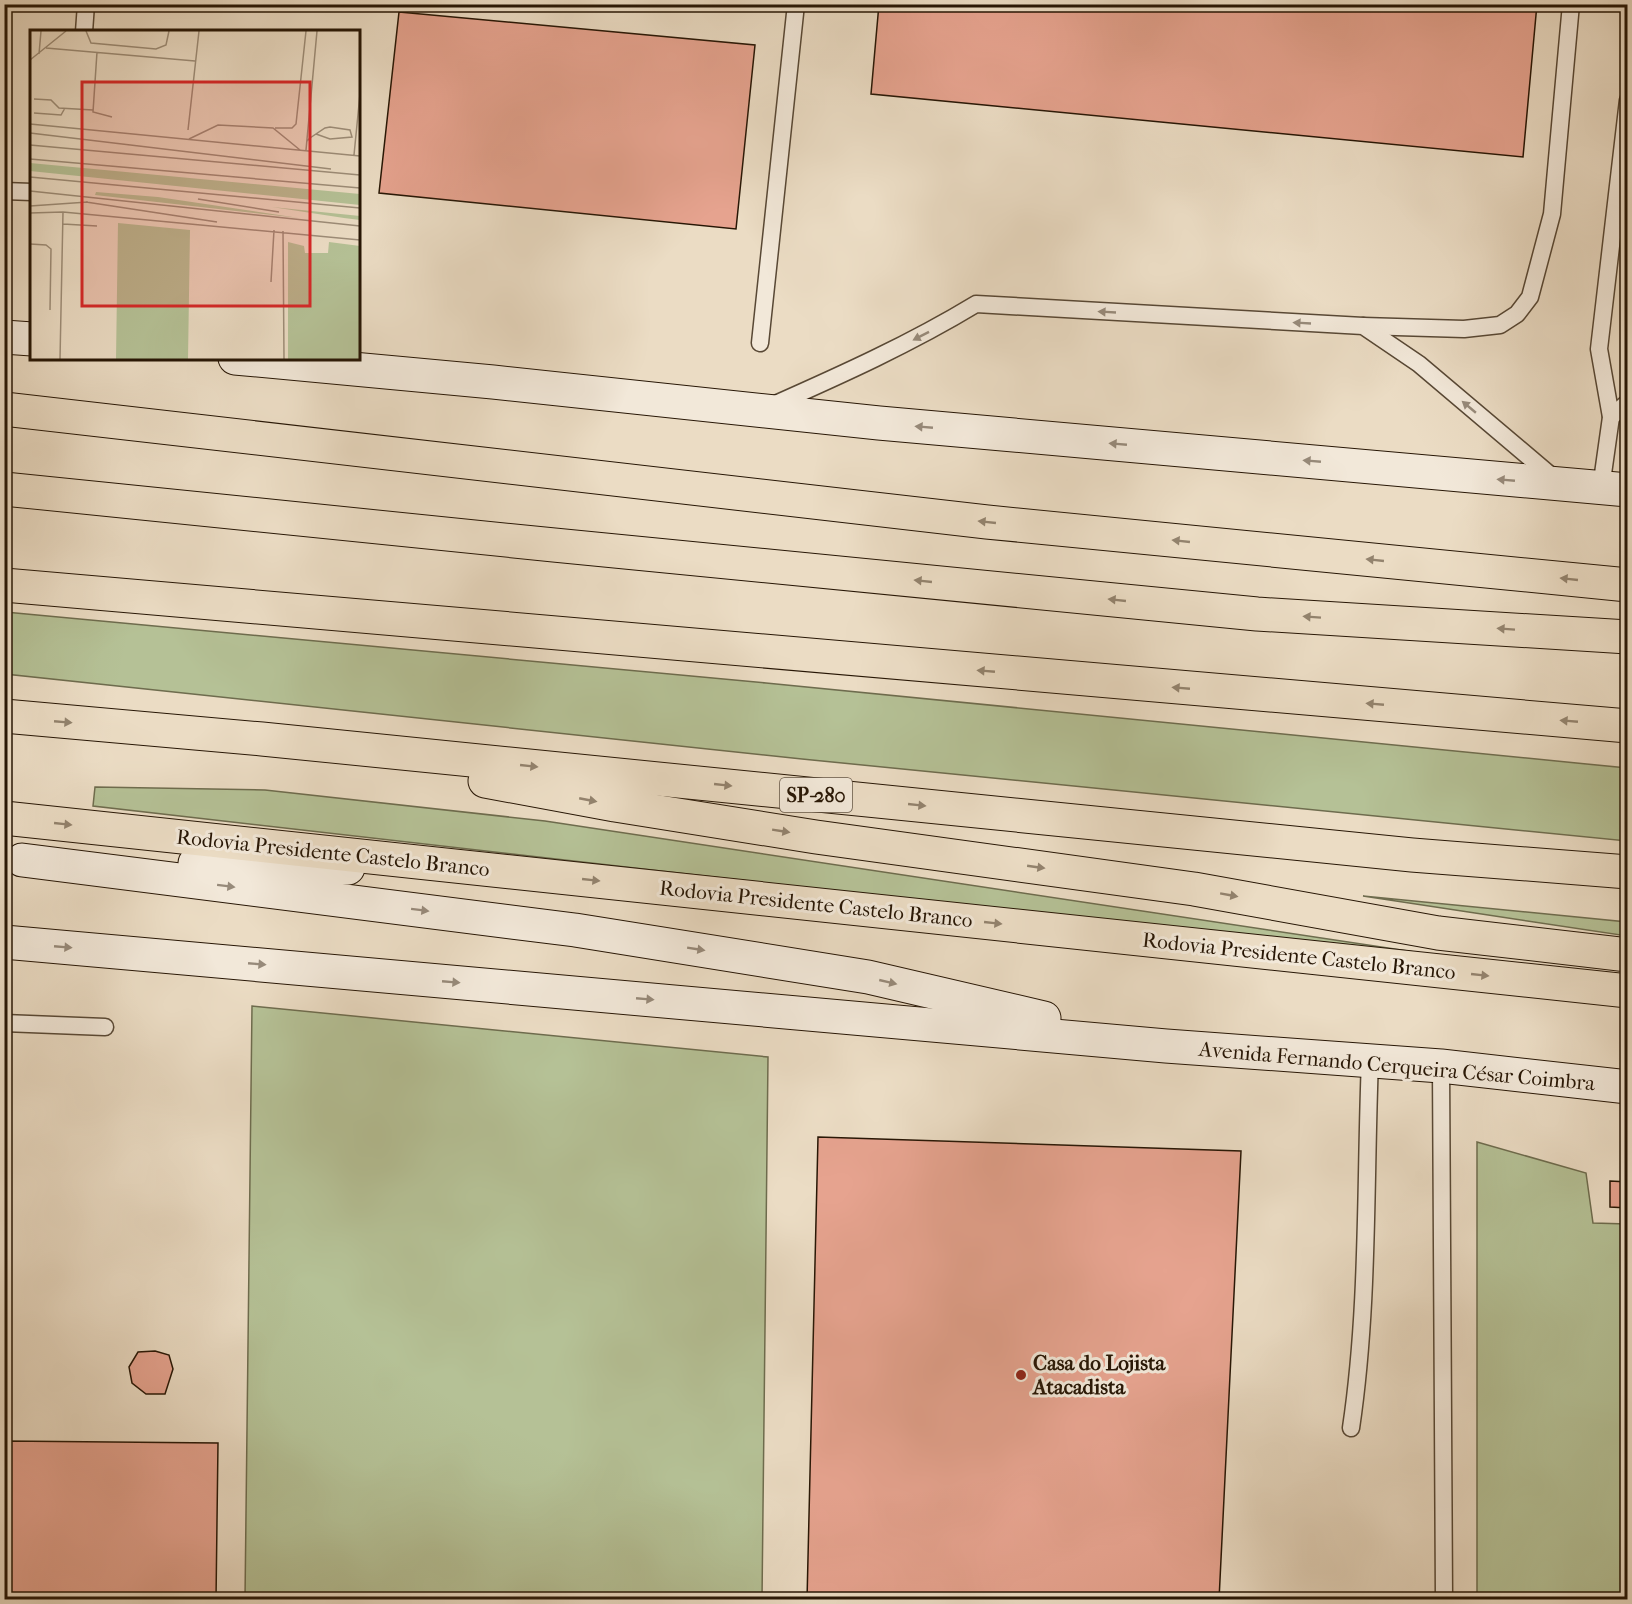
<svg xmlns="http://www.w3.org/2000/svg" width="1632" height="1604" font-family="'IM FELL French Canon',serif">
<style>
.green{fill:#b5c196;stroke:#6e6c4e;stroke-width:1.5}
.building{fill:#e6a38f;stroke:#271605;stroke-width:1.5}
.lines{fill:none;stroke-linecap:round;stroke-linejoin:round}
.lane-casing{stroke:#584835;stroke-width:19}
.secondary-casing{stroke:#271605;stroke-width:35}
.highway-casing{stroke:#271605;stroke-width:35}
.lane{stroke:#f2e8d9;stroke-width:16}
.secondary{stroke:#f2e8d9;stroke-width:33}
.highway{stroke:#ebdcc4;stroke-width:33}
.oneway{fill:#978a7a}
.oneway2{fill:#93836e}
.poi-dot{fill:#8f2418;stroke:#f2e8d9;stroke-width:2}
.labels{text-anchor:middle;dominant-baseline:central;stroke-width:6;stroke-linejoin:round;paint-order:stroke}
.shield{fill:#f2e8d9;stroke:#645545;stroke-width:1.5}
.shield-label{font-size:20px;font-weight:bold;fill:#271605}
.street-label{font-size:21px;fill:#271605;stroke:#f2e8d9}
.poi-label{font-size:21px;font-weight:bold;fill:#271605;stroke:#f2e8d9;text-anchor:start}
.inset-road{fill:none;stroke:#9d8d78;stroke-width:1.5}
.view{fill:#d62828;fill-opacity:0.15;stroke:#d62828;stroke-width:3}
.inset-edge{fill:none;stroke:#271605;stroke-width:3}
</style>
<rect width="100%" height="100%" fill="#ebdcc4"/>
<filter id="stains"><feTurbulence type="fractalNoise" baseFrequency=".00333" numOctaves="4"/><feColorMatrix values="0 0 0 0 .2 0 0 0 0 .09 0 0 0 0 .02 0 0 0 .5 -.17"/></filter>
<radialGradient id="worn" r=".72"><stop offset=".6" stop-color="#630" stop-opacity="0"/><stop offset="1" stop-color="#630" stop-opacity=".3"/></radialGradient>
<g class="green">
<path d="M5 612 766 683 1627 768V841L802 759 5 674Z"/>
<path d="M95 787 265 790 545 821 1554 973 93 806Z"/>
<path d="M1363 896 1627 922V936Z"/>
<path d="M252 1006 768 1057 762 1599H245Z"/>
<path d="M1477 1142 1586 1173 1593 1223 1627 1224V1599H1477Z"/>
</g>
<g class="building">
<path d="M879 4H1537L1523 157 871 94Z"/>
<path d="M399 12 755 45 736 229 379 193Z"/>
<path d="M818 1137 1241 1151 1219 1600H807Z"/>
<path d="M1610 1181 1628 1182V1208L1610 1207Z"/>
<path d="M155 1351 169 1355 173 1369 165 1394H146L132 1383 129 1367 138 1352Z"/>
<path d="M4 1441 218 1443 216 1600H4Z"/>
</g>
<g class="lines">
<defs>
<g id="lane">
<path d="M84 32 86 4"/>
<path d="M4 191 32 192"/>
<path d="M1363 326 1464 329 1500 325 1517 314 1530 297 1552 214 1571 4"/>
<path d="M760 343 796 4"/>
<path d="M771 406C841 375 910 344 976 304L1363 326 1419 364 1555 479"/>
<path d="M1611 417 1628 402"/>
<path d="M1601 488 1611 417 1599 349 1628 100"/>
<path d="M4 1023 105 1027"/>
<path d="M1441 1066 1444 1600"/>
<path d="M1351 1428C1369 1307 1365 1183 1370 1060"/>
</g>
<g id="secondary">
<path d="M4 337 32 339"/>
<path d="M235 358 493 382 879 423 1628 490"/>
<path d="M22 860 575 930 868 977 1044 1018"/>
<path d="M195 863 348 868"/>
<path d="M4 942 1166 1046 1441 1066 1628 1087"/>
</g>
<g id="highway">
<path d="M4 409 987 522 1628 585"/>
<path d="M4 489 554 545 1257 614 1628 637"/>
<path d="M4 585 1628 726"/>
<path d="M4 716 262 739 1412 855 1628 872"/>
<path d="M485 781 615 805 816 837 1194 889 1438 933 1628 955"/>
<path d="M4 818 1628 991"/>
</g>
</defs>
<use href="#lane" class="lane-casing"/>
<use href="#secondary" class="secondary-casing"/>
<use href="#highway" class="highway-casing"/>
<use href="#lane" class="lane"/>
<use href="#secondary" class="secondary"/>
<use href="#highway" class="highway"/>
</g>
<defs><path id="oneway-solid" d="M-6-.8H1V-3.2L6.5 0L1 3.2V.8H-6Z" transform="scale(1.5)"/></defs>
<g class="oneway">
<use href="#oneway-solid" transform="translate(1107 312) rotate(-177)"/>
<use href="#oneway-solid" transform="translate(1302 323) rotate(-177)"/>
<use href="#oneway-solid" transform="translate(921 336) rotate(153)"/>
<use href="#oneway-solid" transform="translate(1469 407) rotate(-140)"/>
<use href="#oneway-solid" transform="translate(924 427) rotate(-175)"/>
<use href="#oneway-solid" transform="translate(1118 444) rotate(-175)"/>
<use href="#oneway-solid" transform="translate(1312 461) rotate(-175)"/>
<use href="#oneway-solid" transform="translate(1506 480) rotate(-175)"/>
<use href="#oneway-solid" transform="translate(226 886) rotate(7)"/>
<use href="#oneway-solid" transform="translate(420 910) rotate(7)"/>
<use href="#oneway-solid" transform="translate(63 947) rotate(5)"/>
<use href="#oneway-solid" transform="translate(696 949) rotate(9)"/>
<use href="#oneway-solid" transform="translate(257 964) rotate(5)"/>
<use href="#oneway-solid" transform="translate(451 982) rotate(5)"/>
<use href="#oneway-solid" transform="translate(888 982) rotate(13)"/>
<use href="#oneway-solid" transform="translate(645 999) rotate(5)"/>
</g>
<g class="oneway2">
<use href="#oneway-solid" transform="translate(987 522) rotate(-174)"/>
<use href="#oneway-solid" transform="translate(1181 541) rotate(-174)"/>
<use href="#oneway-solid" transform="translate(1375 560) rotate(-174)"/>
<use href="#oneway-solid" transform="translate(1569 579) rotate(-174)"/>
<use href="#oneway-solid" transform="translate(923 581) rotate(-174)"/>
<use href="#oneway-solid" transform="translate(1117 600) rotate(-174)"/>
<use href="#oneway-solid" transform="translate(1312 617) rotate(-176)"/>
<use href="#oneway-solid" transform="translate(1506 629) rotate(-176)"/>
<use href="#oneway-solid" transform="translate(986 671) rotate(-175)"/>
<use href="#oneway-solid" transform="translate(1181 688) rotate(-175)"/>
<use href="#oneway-solid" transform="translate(1375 704) rotate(-175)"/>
<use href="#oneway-solid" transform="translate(1569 721) rotate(-175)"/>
<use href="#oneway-solid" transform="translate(63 722) rotate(5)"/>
<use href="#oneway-solid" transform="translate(529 766) rotate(6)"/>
<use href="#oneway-solid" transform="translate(723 785) rotate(6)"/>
<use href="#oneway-solid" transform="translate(588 800) rotate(11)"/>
<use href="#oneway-solid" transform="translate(917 805) rotate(6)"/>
<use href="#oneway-solid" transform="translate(63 824) rotate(6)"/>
<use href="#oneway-solid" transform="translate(781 831) rotate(9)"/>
<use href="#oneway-solid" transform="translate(1036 867) rotate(8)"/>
<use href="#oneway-solid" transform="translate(591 880) rotate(6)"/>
<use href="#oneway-solid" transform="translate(1229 895) rotate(10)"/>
<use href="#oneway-solid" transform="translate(993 923) rotate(6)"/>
<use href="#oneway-solid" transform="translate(1480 975) rotate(6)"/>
</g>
<circle class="poi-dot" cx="1021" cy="1375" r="6"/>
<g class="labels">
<rect class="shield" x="780" y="778" width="72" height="34" rx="4.5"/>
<g class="shield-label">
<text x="816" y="795">SP-280</text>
</g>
<g class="street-label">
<text transform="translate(333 853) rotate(6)">Rodovia Presidente Castelo Branco</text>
<text transform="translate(816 904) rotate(6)">Rodovia Presidente Castelo Branco</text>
<text transform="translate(1299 956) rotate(6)">Rodovia Presidente Castelo Branco</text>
<text transform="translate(1397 1066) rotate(5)">Avenida Fernando Cerqueira César Coimbra</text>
</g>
<g class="poi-label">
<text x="1033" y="1363">Casa do Lojista<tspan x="1033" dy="24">Atacadista</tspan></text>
</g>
</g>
<g transform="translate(30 30)">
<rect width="330" height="330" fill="#ebdcc4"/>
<path d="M0 133 330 164V175L0 141ZM66 162 128 167 269 188 65 165ZM242 177 330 186V190L314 188ZM88 193 160 200 158 329H86ZM258 212 274 216 275 223H298L299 212 330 216V329H258Z" fill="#b5c196"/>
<path class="inset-road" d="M56 1 61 13 126 19 136 15 139 1M16 18 165 31M67 22 63 82 82 87M9 24 11 1M0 30 36 1M4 69 21 70 29 78 63 80M4 83 31 85 35 78M0 94 330 126M245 98H262L266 94 276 1M158 100 169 1M0 103 301 139M159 109 188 95 243 98 270 120M277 111 280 108 295 98 300 97 320 100 322 107 300 109 286 104M0 115 330 145M276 120 287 1M324 125 330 64M0 129 330 158M0 147 330 178M0 161 330 196M168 169 249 182M56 172 187 192M0 176 58 172M0 183 33 182 330 210M33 194 67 196M253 201 254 329M0 214 16 215 21 219 20 280M241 252 244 200M30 329 33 182"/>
<path class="view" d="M52 52H280V276H52Z"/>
<rect width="330" height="330" class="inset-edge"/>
</g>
<rect width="1632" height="1604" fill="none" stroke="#ebdcc4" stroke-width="24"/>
<rect x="6" y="6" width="1620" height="1592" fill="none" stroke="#271605" stroke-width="3"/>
<rect x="12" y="12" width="1608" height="1580" fill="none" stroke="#271605" stroke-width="1.5"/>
<rect width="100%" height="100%" filter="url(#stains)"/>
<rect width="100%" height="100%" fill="url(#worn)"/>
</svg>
